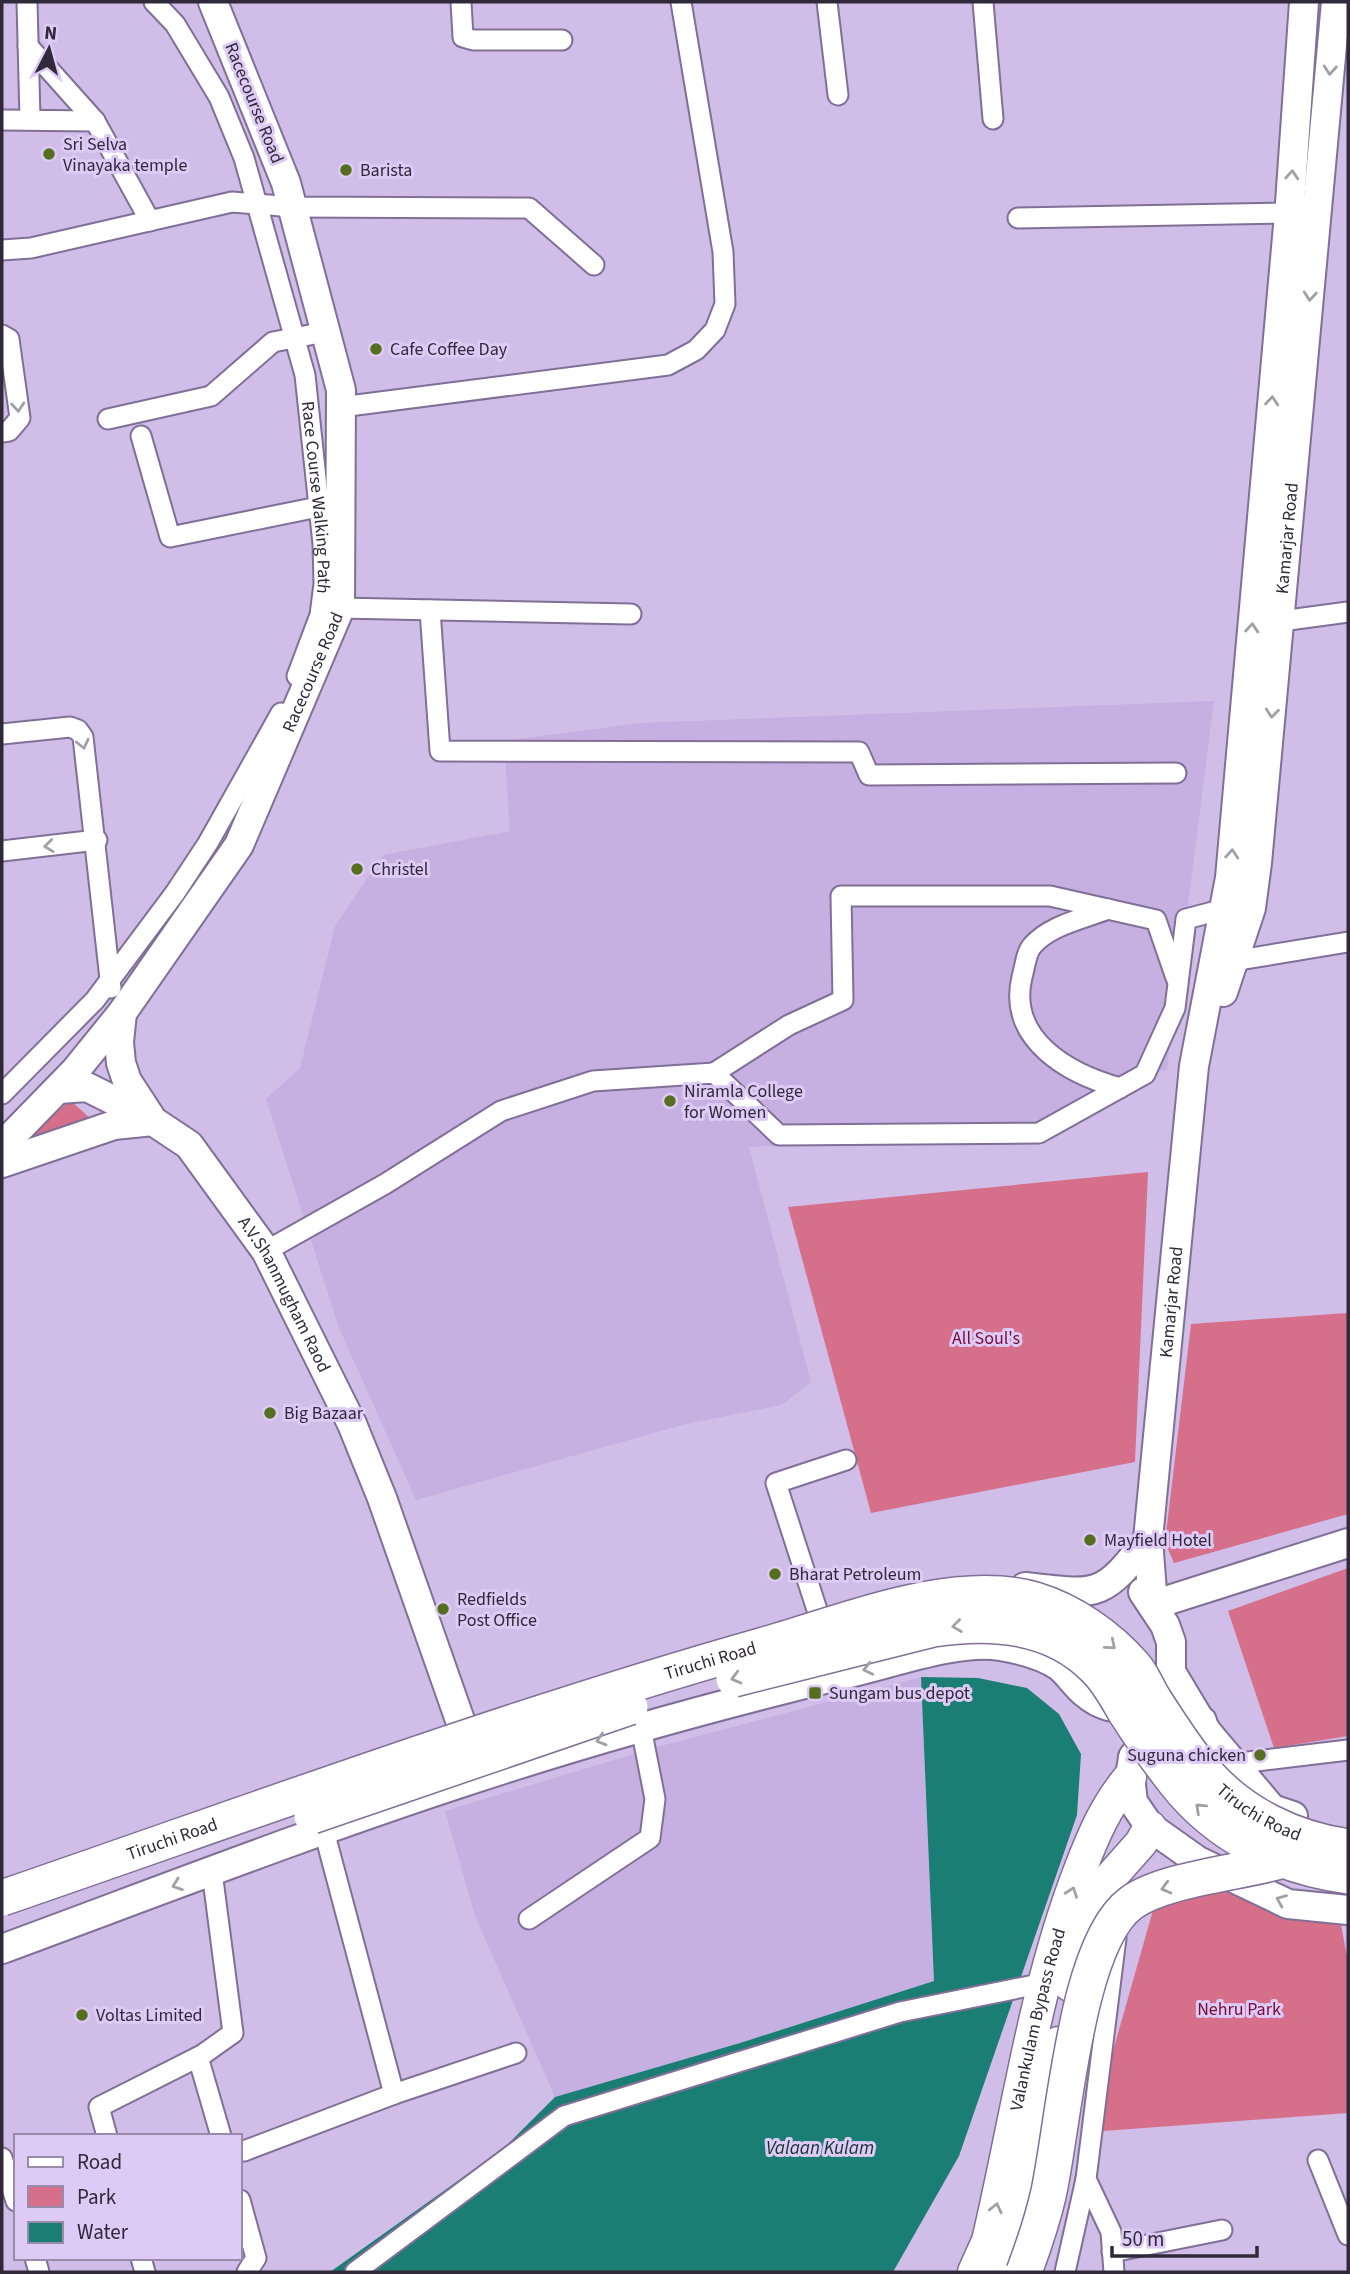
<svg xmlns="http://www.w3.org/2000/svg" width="1350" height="2274" font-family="'Source Sans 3',sans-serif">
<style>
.built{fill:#c6b0e1}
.green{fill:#d66f8a}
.water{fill:#1b7e74}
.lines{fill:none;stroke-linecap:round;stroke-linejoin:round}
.street-casing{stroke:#816f97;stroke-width:23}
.secondary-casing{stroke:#816f97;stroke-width:32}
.primary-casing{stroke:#816f97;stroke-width:35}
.street{stroke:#fff;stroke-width:19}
.secondary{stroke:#fff;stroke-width:28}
.primary{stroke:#fff;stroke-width:32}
.highway-bridge-casing{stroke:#816f97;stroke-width:38;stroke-linecap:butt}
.highway-bridge{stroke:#fff;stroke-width:35}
.oneway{stroke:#a29fa6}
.poi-dot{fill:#566e1f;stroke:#ddcaf5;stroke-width:2.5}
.labels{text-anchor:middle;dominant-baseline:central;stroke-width:6;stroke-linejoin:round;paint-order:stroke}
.street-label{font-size:18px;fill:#30293a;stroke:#ddcaf5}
.poi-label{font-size:18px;fill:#30293a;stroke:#ddcaf5;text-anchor:start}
.park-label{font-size:18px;fill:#770c37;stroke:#ddcaf5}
.water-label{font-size:19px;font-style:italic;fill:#15322e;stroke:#ddcaf5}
</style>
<rect width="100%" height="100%" fill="#d0bde8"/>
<g class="built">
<path d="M1214 701 1167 1070 1108 1080 1069 1103 1039 1133 749 1147 811 1382 782 1405 686 1424 416 1500 339 1328 266 1099 300 1068 335 926 383 855 510 831 504 741 639 723Z"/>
<path d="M921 1677 934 1981 740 2043 555 2097 475 1916 445 1811 650 1749Z"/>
</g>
<g class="green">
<path d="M70 1100 92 1120 28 1139Z"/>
<path d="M1148 1172 1135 1462 871 1513 788 1207Z"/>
<path d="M1348 1313V1514L1174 1563 1165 1542 1191 1324Z"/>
<path d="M1348 1568V1736L1274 1748 1228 1611Z"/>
<path d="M1193 1856 1234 1877 1337 1903 1348 1962V2113L1090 2132 1163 1875Z"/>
</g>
<path class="water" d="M921 1677 978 1678 1027 1688 1059 1714 1081 1754 1077 1815 959 2156 893 2272H330L504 2148 555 2097 740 2043 934 1981Z"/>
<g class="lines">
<defs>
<g id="street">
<path d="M27 2 30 119"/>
<path id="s1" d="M154 2 175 24 219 97 244 158 305 375 323 544 324 584 320 615 297 676"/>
<path d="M461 2 463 37 473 40H562"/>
<path d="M827 2 838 95"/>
<path d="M983 2 993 119"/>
<path d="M28 46 95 121 150 221"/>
<path d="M2 120 95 121"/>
<path d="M1018 218 1289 213"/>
<path d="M2 250 31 248 232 202 293 207 529 208 594 265"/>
<path d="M2 335 9 339 20 418 9 431 2 432"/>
<path d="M341 407 668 365 696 350 715 330 725 304 723 252 681 2"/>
<path d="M108 419 211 396 273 342 325 332"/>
<path d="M141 436 170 537 333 504"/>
<path d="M340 608 631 614"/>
<path d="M430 610 440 751 859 752 869 775 1176 773"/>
<path d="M1281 621 1348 612"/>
<path d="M2 734 70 727 78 730 83 737 111 988"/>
<path d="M2 851 97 840"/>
<path d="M1108 909C1083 919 1050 925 1032 946 1026 953 1025 967 1022 977 1007 1040 1069 1074 1120 1088"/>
<path d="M1233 961 1348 942"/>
<path d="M714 1073 789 1025 843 1000 841 896H1050L1156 920 1176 978"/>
<path d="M2 1094 95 1000 175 893 208 843 281 713"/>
<path d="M266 1251 385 1184 501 1111 593 1081 714 1073 779 1135 1039 1133 1145 1074 1175 1008 1186 919 1224 909"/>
<path d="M819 1616 776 1483 846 1460"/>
<path d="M1232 1764 1348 1750"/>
<path d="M529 1919 650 1838 655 1799 641 1728"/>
<path d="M198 2057 221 2136"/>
<path d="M394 2094 516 2053"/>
<path d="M107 2136 99 2107 202 2055 233 2033 212 1872"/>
<path d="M244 2151 394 2094 324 1831"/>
<path d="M2 2158 16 2201"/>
<path d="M1318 2160 1348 2235"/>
<path d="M240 2200 256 2258 247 2272"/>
<path d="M1112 2252 1222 2230"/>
<path d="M35 2258 39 2272"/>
<path d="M141 2258 145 2272"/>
<path d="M355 2272 564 2116 900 2012 1044 1983"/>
<path d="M1065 2272 1086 2179"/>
<path d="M1114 2272 1111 2232 1086 2179 1116 1938"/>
</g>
<g id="secondary">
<path id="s2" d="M1223 992 1251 908 1257 863 1336 2"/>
<path id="s3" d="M122 1013 119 1042 121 1063 127 1081 153 1121 189 1145 266 1251 352 1424 382 1498 461 1723"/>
<path d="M59 1089 87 1087 151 1119"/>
<path id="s4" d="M2 1146 75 1071 122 1013 239 845 340 608 341 390 286 183 213 2"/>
<path d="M2 1163 114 1125 153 1121"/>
<path id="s5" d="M1148 1539 1194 1066 1230 878 1290 203 1304 2"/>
<path d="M1025 1587C1098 1595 1102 1599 1148 1539L1153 1605 1348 1543"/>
<path d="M1143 1592 1165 1625 1171 1642V1672L1207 1732 1272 1809 1293 1816"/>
<path d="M1202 1721 1153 1732 1133 1757 1130 1777 1133 1802 1150 1827 1198 1861 1288 1904 1348 1910"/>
<path d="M2 1949C159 1891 316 1830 476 1778 601 1737 729 1702 858 1671 895 1662 963 1639 1000 1646 1019 1649 1042 1655 1059 1666 1068 1673 1075 1685 1085 1693 1116 1720 1154 1708 1171 1672"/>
</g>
<g id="primary">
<path d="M1070 1985 1102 1887 1141 1843 1150 1827"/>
<path id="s6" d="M974 2272 988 2241C1017 2118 1034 1989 1080 1870 1093 1836 1106 1805 1130 1777"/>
<path d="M1001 2272 1031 2169 1058 2043"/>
</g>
</defs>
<use href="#street" class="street-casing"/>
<use href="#secondary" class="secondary-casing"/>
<use href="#primary" class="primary-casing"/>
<use href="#street" class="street"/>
<use href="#secondary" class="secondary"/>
<use href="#primary" class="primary"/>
<defs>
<g id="highway-bridge">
<path d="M734 1679 933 1629C991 1620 1053 1624 1096 1669 1109 1682 1117 1698 1126 1713 1141 1737 1158 1760 1175 1782 1218 1837 1281 1867 1348 1876"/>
<path d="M312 1816 630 1707"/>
<path id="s7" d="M2 1898C255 1811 506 1718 764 1645 842 1623 955 1576 1035 1600 1072 1611 1109 1637 1134 1666 1142 1675 1147 1688 1153 1698 1169 1723 1186 1750 1205 1772 1242 1814 1293 1839 1348 1847"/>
<path d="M1024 2272C1033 2248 1042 2221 1048 2196 1064 2126 1075 1944 1131 1903 1164 1879 1239 1873 1280 1861"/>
</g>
</defs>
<use href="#highway-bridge" class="highway-bridge-casing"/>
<use href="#highway-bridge" class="highway-bridge"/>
</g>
<defs><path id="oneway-chevron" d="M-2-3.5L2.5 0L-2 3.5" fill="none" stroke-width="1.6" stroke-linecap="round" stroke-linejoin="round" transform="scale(1.75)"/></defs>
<g class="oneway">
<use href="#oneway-chevron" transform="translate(1330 70) rotate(95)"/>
<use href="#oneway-chevron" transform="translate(1292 175) rotate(-86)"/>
<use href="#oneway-chevron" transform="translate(1310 296) rotate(95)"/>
<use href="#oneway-chevron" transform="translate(1272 401) rotate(-85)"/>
<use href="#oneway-chevron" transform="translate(18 407) rotate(85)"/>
<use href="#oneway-chevron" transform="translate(1252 628) rotate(-85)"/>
<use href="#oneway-chevron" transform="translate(1272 713) rotate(96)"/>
<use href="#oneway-chevron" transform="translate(83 744) rotate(77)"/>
<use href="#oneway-chevron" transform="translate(49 846) rotate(173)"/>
<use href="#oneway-chevron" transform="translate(1232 854) rotate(-85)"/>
<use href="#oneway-chevron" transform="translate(957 1626) rotate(172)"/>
<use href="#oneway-chevron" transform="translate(1111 1645) rotate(40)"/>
<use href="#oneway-chevron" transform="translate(868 1669) rotate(167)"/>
<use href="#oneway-chevron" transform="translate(736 1678) rotate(165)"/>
<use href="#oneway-chevron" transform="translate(601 1740) rotate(163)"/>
<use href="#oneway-chevron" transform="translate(1200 1808) rotate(-137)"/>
<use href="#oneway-chevron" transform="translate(177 1885) rotate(160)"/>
<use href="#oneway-chevron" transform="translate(1166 1888) rotate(165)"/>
<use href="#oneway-chevron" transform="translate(1072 1892) rotate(-70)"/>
<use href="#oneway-chevron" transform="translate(1281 1900) rotate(-158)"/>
<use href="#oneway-chevron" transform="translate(996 2208) rotate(-77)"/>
</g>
<g class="poi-dot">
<circle cx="49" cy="154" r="7"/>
<circle cx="346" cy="170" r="7"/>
<circle cx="376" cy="349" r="7"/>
<circle cx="357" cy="869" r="7"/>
<circle cx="670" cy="1101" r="7"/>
<circle cx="270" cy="1413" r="7"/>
<circle cx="1090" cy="1540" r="7"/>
<circle cx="775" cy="1574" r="7"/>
<circle cx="443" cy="1609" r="7"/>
<rect x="808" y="1686" width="14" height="14" rx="3.5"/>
<circle cx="1260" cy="1755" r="7"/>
<circle cx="82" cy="2015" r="7"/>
</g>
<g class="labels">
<g class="street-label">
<text transform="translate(254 103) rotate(68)">Racecourse Road</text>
<text stroke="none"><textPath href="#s1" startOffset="530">Race Course Walking Path</textPath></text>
<text stroke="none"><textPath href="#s2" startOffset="460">Kamarjar Road</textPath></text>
<text stroke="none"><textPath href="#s4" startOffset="572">Racecourse Road</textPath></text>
<text stroke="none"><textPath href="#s3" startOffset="338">A.V.Shanmugham Raod</textPath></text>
<text stroke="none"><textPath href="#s5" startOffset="238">Kamarjar Road</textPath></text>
<text stroke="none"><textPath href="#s7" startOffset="747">Tiruchi Road</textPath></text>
<text stroke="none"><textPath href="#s7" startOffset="1398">Tiruchi Road</textPath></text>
<text stroke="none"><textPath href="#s7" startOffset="180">Tiruchi Road</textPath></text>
<text stroke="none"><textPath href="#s6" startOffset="261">Valankulam Bypass Road</textPath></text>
</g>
<g class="poi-label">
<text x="63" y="144">Sri Selva<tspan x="63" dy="21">Vinayaka temple</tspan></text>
<text x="360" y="170">Barista</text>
<text x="390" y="349">Cafe Coffee Day</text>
<text x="371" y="869">Christel</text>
<text x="684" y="1091">Niramla College<tspan x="684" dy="21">for Women</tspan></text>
<text x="284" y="1413">Big Bazaar</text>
<text x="1104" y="1540">Mayfield Hotel</text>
<text x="789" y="1574">Bharat Petroleum</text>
<text x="457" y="1599">Redfields<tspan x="457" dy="21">Post Office</tspan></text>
<text x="829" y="1693">Sungam bus depot</text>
<text x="1246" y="1755" text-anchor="end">Suguna chicken</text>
<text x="96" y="2015">Voltas Limited</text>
</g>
<g class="park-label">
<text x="986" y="1338">All Soul's</text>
<text x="1239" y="2009">Nehru Park</text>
</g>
<g class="water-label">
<text x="820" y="2148">Valaan Kulam</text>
</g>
</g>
<rect width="1350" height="2274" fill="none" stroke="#30293a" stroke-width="7"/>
<rect x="14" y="2134" width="228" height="126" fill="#ddcaf5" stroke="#988aaa" stroke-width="2"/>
<rect x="28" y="2157" width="35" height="10" fill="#ffffff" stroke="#988aaa" stroke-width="2"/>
<text x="77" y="2169" font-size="21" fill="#30293a">Road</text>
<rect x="28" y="2186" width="35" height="21" fill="#d66f8a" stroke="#988aaa" stroke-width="2"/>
<text x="77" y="2204" font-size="21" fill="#30293a">Park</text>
<rect x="28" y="2222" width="35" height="21" fill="#1b7e74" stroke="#988aaa" stroke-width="2"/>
<text x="77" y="2239" font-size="21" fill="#30293a">Water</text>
<g transform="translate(49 49) rotate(6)" stroke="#ddcaf5" stroke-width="5" paint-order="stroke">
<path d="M0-5L12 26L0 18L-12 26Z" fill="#30293a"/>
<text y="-10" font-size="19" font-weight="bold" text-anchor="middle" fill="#30293a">N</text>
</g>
<path d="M1112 2246v10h145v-10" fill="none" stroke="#30293a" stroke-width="3.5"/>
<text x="1122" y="2246" font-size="21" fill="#30293a" stroke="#ddcaf5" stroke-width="5" paint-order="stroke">50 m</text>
</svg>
